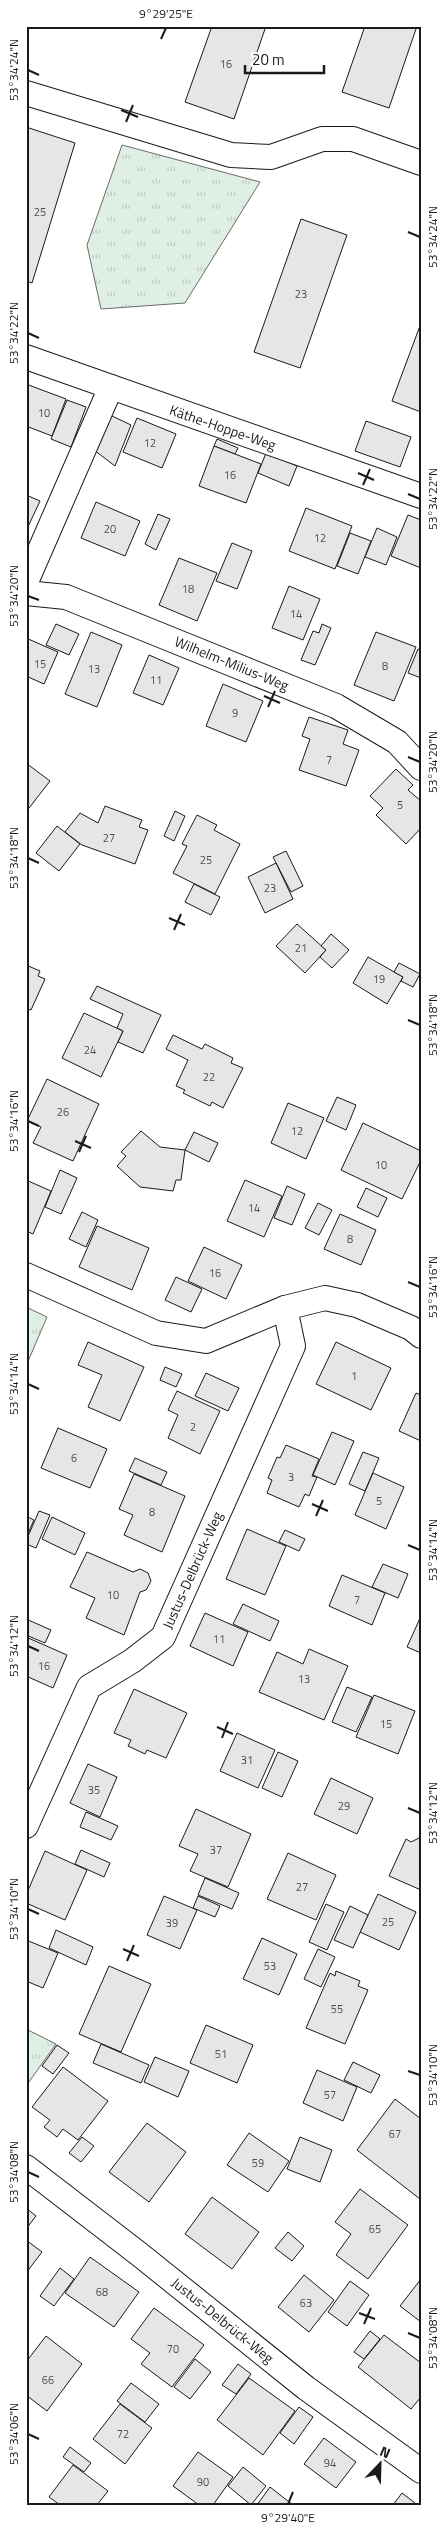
<svg xmlns="http://www.w3.org/2000/svg" width="447" height="2531" font-family="'Titillium Web',sans-serif">
<style>
.park{fill:url(#park-tufts);stroke:#6a6a6a}
.building{fill:#e6e6e6;stroke:#1a1a1a}
.lines{fill:none;stroke-linecap:round;stroke-linejoin:round}
.minor-casing{stroke:#1a1a1a;stroke-width:26}
.minor{stroke:#fff;stroke-width:24}
.ticks{fill:none;stroke:#1a1a1a;stroke-width:2}
.labels{text-anchor:middle;dominant-baseline:central;stroke-width:4;stroke-linejoin:round;paint-order:stroke}
.number-label{font-size:11px;fill:#4d4d4d}
.street-label{font-size:14px;fill:#1a1a1a;stroke:#fff}
.neatline{fill:none;stroke:#1a1a1a;stroke-width:2}
.ticks-label{font-size:12px;text-anchor:middle;fill:#1a1a1a}
</style>
<defs>
<pattern id="park-tufts" width="24" height="20" patternUnits="userSpaceOnUse" patternTransform="scale(1.25)"><rect width="24" height="20" fill="#e0efe3"/><path d="M3 7l-1-3M5 7V3M7 7l1-3M15 17l-1-3M17 17v-4M19 17l1-3" fill="none" stroke="#c0ccc2"/></pattern>
</defs>
<rect width="100%" height="100%" fill="#fff"/>
<g class="park">
<path d="M122 145 260 182 185 303 101 309 87 245Z"/>
<path d="M26 1307 47 1317 26 1366Z"/>
<path d="M26 2029 56 2044 26 2086Z"/>
</g>
<g class="building">
<path d="M212 26H266L234 119 185 102Z"/>
<path d="M365 26H417L389 108 342 92Z"/>
<path d="M26 127 75 143 32 283 26 281Z"/>
<path d="M301 219 347 235 300 368 254 352Z"/>
<path d="M421 323V412L392 401Z"/>
<path d="M26 384 66 399 52 436 26 426Z"/>
<path d="M67 400 86 407 71 447 51 439Z"/>
<path d="M110 415 131 425 115 466 94 450Z"/>
<path d="M137 418 176 434 162 468 123 452Z"/>
<path d="M366 421 411 437 400 467 355 451Z"/>
<path d="M217 439 238 448 235 454 214 446Z"/>
<path d="M214 446 261 464 246 503 199 486Z"/>
<path d="M266 453 297 466 289 486 258 473Z"/>
<path d="M26 495 40 501 26 531Z"/>
<path d="M96 502 140 521 125 556 81 538Z"/>
<path d="M306 508 352 526 335 569 289 551Z"/>
<path d="M158 514 170 519 156 550 145 544Z"/>
<path d="M408 515 421 520V568L391 556Z"/>
<path d="M377 528 397 537 386 565 365 557Z"/>
<path d="M350 533 371 541 358 574 337 566Z"/>
<path d="M232 543 252 551 237 589 216 581Z"/>
<path d="M179 558 217 573 197 621 159 605Z"/>
<path d="M289 586 320 599 303 640 272 628Z"/>
<path d="M56 624 79 634 69 655 46 645Z"/>
<path d="M322 624 331 628 315 665 301 660 313 631 319 633Z"/>
<path d="M91 632 122 645 97 707 65 694Z"/>
<path d="M376 632 416 647 394 701 354 685Z"/>
<path d="M26 638 58 652 44 684 26 676Z"/>
<path d="M418 649 421 650V678L408 673Z"/>
<path d="M149 655 179 668 163 705 133 693Z"/>
<path d="M223 684 263 701 246 742 206 726Z"/>
<path d="M309 717 348 730 343 744 359 750 346 786 299 770 310 739 302 736Z"/>
<path d="M26 763 50 781 26 812Z"/>
<path d="M396 769 413 785 408 790 421 801V828L406 844 376 815 383 808 370 796Z"/>
<path d="M105 806 142 820 139 827 148 830 135 864 82 845 65 832 80 813 98 823Z"/>
<path d="M175 811 185 816 174 841 164 836Z"/>
<path d="M197 815 217 825 214 830 240 844 215 894 173 873 187 846 182 844Z"/>
<path d="M57 826 80 844 59 871 36 853Z"/>
<path d="M286 851 303 886 291 892 273 857Z"/>
<path d="M276 863 293 899 265 913 248 877Z"/>
<path d="M194 884 220 897 211 915 185 902Z"/>
<path d="M297 924 326 950 305 973 276 946Z"/>
<path d="M331 934 349 950 332 968 320 957 326 950 321 946Z"/>
<path d="M368 957 403 977 387 1004 353 983Z"/>
<path d="M399 963 420 974 413 987 401 981 403 977 394 972Z"/>
<path d="M26 965 40 971 38 976 45 979 31 1010 26 1008Z"/>
<path d="M97 986 161 1015 143 1053 118 1042 123 1031 117 1028 123 1014 90 999Z"/>
<path d="M84 1013 123 1031 101 1077 62 1058Z"/>
<path d="M173 1035 202 1049 205 1044 233 1058 231 1063 243 1068 223 1108 212 1102 210 1106 183 1093 185 1090 176 1086 188 1060 166 1049Z"/>
<path d="M47 1079 99 1104 73 1161 33 1143 41 1127 27 1121Z"/>
<path d="M337 1097 356 1105 346 1130 326 1121Z"/>
<path d="M288 1103 324 1118 306 1159 271 1143Z"/>
<path d="M363 1123 421 1151V1160L402 1199 341 1170Z"/>
<path d="M141 1131 160 1147 185 1150 181 1180H176L173 1191 140 1187 117 1166 126 1156 121 1152Z"/>
<path d="M194 1132 218 1143 209 1162 185 1150Z"/>
<path d="M60 1170 77 1178 61 1214 45 1207Z"/>
<path d="M26 1180 51 1191 33 1234 26 1231Z"/>
<path d="M245 1180 282 1196 264 1237 227 1221Z"/>
<path d="M287 1186 305 1194 292 1225 274 1218Z"/>
<path d="M366 1188 387 1198 378 1217 357 1207Z"/>
<path d="M318 1203 332 1210 319 1235 305 1228Z"/>
<path d="M82 1212 98 1220 86 1247 69 1239Z"/>
<path d="M340 1214 376 1230 361 1265 324 1249Z"/>
<path d="M97 1226 149 1248 132 1290 79 1267Z"/>
<path d="M204 1247 242 1265 226 1299 188 1281Z"/>
<path d="M176 1277 202 1289 191 1312 165 1300Z"/>
<path d="M88 1342 144 1367 120 1421 88 1407 102 1375 78 1365Z"/>
<path d="M336 1342 391 1368 371 1410 316 1384Z"/>
<path d="M165 1367 182 1374 176 1387 160 1380Z"/>
<path d="M206 1373 239 1388 228 1411 195 1396Z"/>
<path d="M177 1391 220 1411 200 1454 168 1438 178 1415 168 1410Z"/>
<path d="M416 1393 421 1395V1441L399 1431Z"/>
<path d="M58 1428 107 1449 90 1488 41 1468Z"/>
<path d="M332 1432 354 1441 335 1485 313 1475Z"/>
<path d="M286 1445 319 1459 312 1476 317 1477 309 1496 305 1494 299 1507 267 1493 272 1480 268 1478 277 1457 280 1458Z"/>
<path d="M363 1452 379 1458 365 1491 349 1484Z"/>
<path d="M135 1458 167 1472 161 1485 129 1471Z"/>
<path d="M373 1473 404 1487 386 1529 355 1515Z"/>
<path d="M134 1474 185 1496 162 1552 124 1535 133 1515 119 1509Z"/>
<path d="M39 1511 50 1515 36 1548 26 1544V1541Z"/>
<path d="M26 1516 34 1520 26 1538Z"/>
<path d="M52 1517 85 1533 75 1555 42 1539Z"/>
<path d="M247 1529 286 1546 265 1595 226 1579Z"/>
<path d="M285 1530 305 1539 299 1551 279 1542Z"/>
<path d="M87 1552 133 1572 140 1569 148 1573 151 1581 146 1590 140 1592 124 1635 86 1618 95 1598 70 1587Z"/>
<path d="M383 1564 408 1574 398 1598 372 1587Z"/>
<path d="M342 1575 385 1593 372 1625 329 1606Z"/>
<path d="M243 1604 279 1621 270 1641 233 1624Z"/>
<path d="M205 1613 248 1632 233 1666 190 1646Z"/>
<path d="M421 1616V1653L407 1647Z"/>
<path d="M26 1619 51 1630 45 1643 26 1635Z"/>
<path d="M26 1637 67 1655 53 1688 26 1676Z"/>
<path d="M309 1649 348 1666 324 1720 259 1692 277 1652 303 1664Z"/>
<path d="M347 1687 372 1697 356 1732 332 1722Z"/>
<path d="M134 1689 187 1713 166 1758 147 1750 145 1754 128 1746 131 1740 114 1733Z"/>
<path d="M374 1695 415 1711 398 1754 356 1737Z"/>
<path d="M237 1733 275 1750 258 1788 220 1771Z"/>
<path d="M278 1752 298 1761 282 1797 262 1788Z"/>
<path d="M88 1764 117 1777 100 1817 70 1803Z"/>
<path d="M331 1778 373 1798 357 1834 314 1814Z"/>
<path d="M196 1809 251 1834 228 1887 190 1871 198 1854 179 1846Z"/>
<path d="M86 1812 118 1826 111 1840 80 1827Z"/>
<path d="M421 1837V1890L389 1876 406 1839 411 1842Z"/>
<path d="M81 1850 110 1863 104 1877 75 1864Z"/>
<path d="M45 1851 87 1870 65 1920 26 1903V1895Z"/>
<path d="M288 1853 336 1875 316 1920 267 1899Z"/>
<path d="M205 1878 239 1893 232 1909 198 1895Z"/>
<path d="M378 1894 416 1912 399 1950 360 1932Z"/>
<path d="M164 1896 197 1910 180 1949 147 1935Z"/>
<path d="M198 1896 220 1906 215 1917 193 1908Z"/>
<path d="M326 1904 344 1912 327 1950 309 1942Z"/>
<path d="M350 1906 368 1915 353 1948 334 1940Z"/>
<path d="M56 1930 93 1947 86 1965 49 1948Z"/>
<path d="M262 1938 297 1954 279 1995 243 1979Z"/>
<path d="M26 1940 58 1953 43 1988 26 1981Z"/>
<path d="M318 1949 335 1957 321 1987 304 1979Z"/>
<path d="M109 1966 151 1984 121 2052 79 2034Z"/>
<path d="M336 1971 360 1981 358 1986 368 1990 345 2044 306 2028 330 1973 335 1976Z"/>
<path d="M206 2025 253 2045 237 2083 190 2063Z"/>
<path d="M101 2044 149 2065 141 2083 93 2063Z"/>
<path d="M57 2045 69 2053 53 2074 42 2066Z"/>
<path d="M155 2057 189 2071 178 2097 144 2082Z"/>
<path d="M353 2062 380 2075 371 2093 344 2080Z"/>
<path d="M63 2067 108 2101 78 2140 63 2129 57 2137 44 2127 50 2120 32 2107Z"/>
<path d="M317 2070 357 2087 343 2121 303 2103Z"/>
<path d="M395 2099 421 2119 420 2199 357 2150Z"/>
<path d="M147 2123 186 2152 149 2202 109 2172Z"/>
<path d="M249 2133 289 2161 268 2192 227 2165Z"/>
<path d="M82 2137 94 2146 81 2162 69 2153Z"/>
<path d="M300 2137 332 2150 320 2182 287 2169Z"/>
<path d="M360 2189 408 2225 368 2279 336 2255 351 2234 335 2222Z"/>
<path d="M212 2197 259 2232 232 2269 185 2234Z"/>
<path d="M26 2208 36 2216 26 2229Z"/>
<path d="M288 2232 304 2246 292 2261 275 2248Z"/>
<path d="M26 2240 42 2252 26 2273Z"/>
<path d="M90 2257 139 2292 114 2327 65 2293Z"/>
<path d="M60 2268 74 2279 54 2306 40 2296Z"/>
<path d="M304 2275 334 2300 309 2332 278 2307Z"/>
<path d="M421 2279V2322L400 2306Z"/>
<path d="M350 2281 369 2295 347 2326 328 2312Z"/>
<path d="M154 2308 204 2345 172 2387 141 2364 150 2353 131 2339Z"/>
<path d="M370 2331 380 2339 364 2359 354 2352Z"/>
<path d="M384 2335 421 2363V2397L411 2409 358 2367Z"/>
<path d="M46 2336 82 2364 47 2411 26 2395V2362Z"/>
<path d="M195 2359 211 2372 190 2399 174 2387Z"/>
<path d="M238 2364 251 2374 236 2394 222 2385Z"/>
<path d="M249 2378 295 2411 263 2455 217 2420Z"/>
<path d="M131 2383 159 2404 145 2422 117 2401Z"/>
<path d="M120 2404 152 2428 125 2464 93 2439Z"/>
<path d="M299 2407 313 2417 294 2444 280 2433Z"/>
<path d="M324 2438 356 2462 336 2488 304 2464Z"/>
<path d="M70 2447 91 2463 84 2472 63 2457Z"/>
<path d="M198 2452 233 2477 213 2505H199L173 2486Z"/>
<path d="M73 2465 108 2491 97 2505H60L49 2497Z"/>
<path d="M243 2467 266 2486 251 2505 228 2486Z"/>
<path d="M270 2487 293 2505H257Z"/>
<path d="M402 2493 415 2503 417 2505H393Z"/>
</g>
<g class="lines">
<defs>
<g id="minor">
<path d="M26 93 231 155 271 157 322 139H353L421 163"/>
<path d="M26 357 421 496"/>
<path d="M26 582 111 387"/>
<path d="M26 593 66 597 336 706 397 742 421 768"/>
<path d="M26 1275 156 1333 206 1341 285 1308 325 1298 357 1305 411 1328 421 1336"/>
<path d="M26 1826 89 1687 132 1661 163 1637 293 1346 285 1308"/>
<path d="M26 2167 139 2254 306 2388 421 2471"/>
</g>
</defs>
<use href="#minor" class="minor-casing"/>
<use href="#minor" class="minor"/>
</g>
<path class="ticks" d="M161 39 166 28M28 70 39 75M121 110 138 117M126 122 133 105M408 232 420 237M28 333 39 338M358 473 374 480M363 485 370 469M408 494 420 499M28 596 39 600M264 696 280 703M268 707 275 691M408 757 420 762M28 858 39 863M169 918 185 925M174 930 181 914M408 1020 420 1025M28 1121 39 1126M75 1141 91 1148M79 1152 86 1136M408 1282 420 1287M28 1384 39 1389M312 1504 328 1511M316 1516 323 1500M408 1545 420 1550M28 1646 39 1651M217 1727 233 1734M222 1738 228 1722M408 1808 420 1813M28 1909 39 1914M123 1949 139 1956M127 1961 134 1945M408 2071 420 2075M28 2172 39 2177M359 2313 375 2319M364 2324 371 2308M408 2333 420 2338M28 2434 39 2439M288 2504 293 2492"/>
<g class="labels">
<g class="number-label">
<text x="226" y="64">16</text>
<text x="40" y="212">25</text>
<text x="301" y="294">23</text>
<text x="44" y="413">10</text>
<text x="150" y="443">12</text>
<text x="230" y="475">16</text>
<text x="110" y="529">20</text>
<text x="320" y="538">12</text>
<text x="188" y="589">18</text>
<text x="296" y="614">14</text>
<text x="40" y="664">15</text>
<text x="385" y="666">8</text>
<text x="94" y="669">13</text>
<text x="156" y="680">11</text>
<text x="235" y="713">9</text>
<text x="329" y="760">7</text>
<text x="400" y="805">5</text>
<text x="109" y="838">27</text>
<text x="206" y="860">25</text>
<text x="270" y="888">23</text>
<text x="301" y="948">21</text>
<text x="379" y="979">19</text>
<text x="90" y="1050">24</text>
<text x="209" y="1077">22</text>
<text x="63" y="1112">26</text>
<text x="297" y="1131">12</text>
<text x="381" y="1165">10</text>
<text x="254" y="1208">14</text>
<text x="350" y="1239">8</text>
<text x="215" y="1273">16</text>
<text x="354" y="1376">1</text>
<text x="193" y="1427">2</text>
<text x="74" y="1458">6</text>
<text x="291" y="1477">3</text>
<text x="379" y="1501">5</text>
<text x="152" y="1512">8</text>
<text x="113" y="1595">10</text>
<text x="357" y="1600">7</text>
<text x="219" y="1639">11</text>
<text x="44" y="1666">16</text>
<text x="304" y="1679">13</text>
<text x="386" y="1724">15</text>
<text x="247" y="1760">31</text>
<text x="94" y="1790">35</text>
<text x="344" y="1806">29</text>
<text x="216" y="1850">37</text>
<text x="302" y="1887">27</text>
<text x="388" y="1922">25</text>
<text x="172" y="1923">39</text>
<text x="270" y="1966">53</text>
<text x="337" y="2009">55</text>
<text x="221" y="2054">51</text>
<text x="330" y="2095">57</text>
<text x="395" y="2134">67</text>
<text x="258" y="2163">59</text>
<text x="375" y="2229">65</text>
<text x="102" y="2292">68</text>
<text x="306" y="2303">63</text>
<text x="173" y="2349">70</text>
<text x="48" y="2380">66</text>
<text x="123" y="2434">72</text>
<text x="330" y="2463">94</text>
<text x="203" y="2482">90</text>
</g>
<g class="street-label">
<text transform="translate(223 427) rotate(19)">Käthe-Hoppe-Weg</text>
<text transform="translate(232 663) rotate(22)">Wilhelm-Milius-Weg</text>
<text transform="translate(192 1570) rotate(-66)">Justus-Delbrück-Weg</text>
<text transform="translate(223 2320) rotate(39)">Justus-Delbrück-Weg</text>
</g>
</g>
<rect width="447" height="2531" fill="none" stroke="#ffffff" stroke-width="55"/>
<g transform="translate(380 2464) rotate(23)" stroke="#ffffff" stroke-width="4" paint-order="stroke">
<path d="M0-4L9 19L0 12L-9 19Z" fill="#1a1a1a"/>
<text y="-8" font-size="14" font-weight="bold" text-anchor="middle" fill="#1a1a1a">N</text>
</g>
<path d="M245 65v8h79v-8" fill="none" stroke="#1a1a1a" stroke-width="2.5"/>
<text x="252" y="65" font-size="15" fill="#1a1a1a" stroke="#ffffff" stroke-width="4" paint-order="stroke">20 m</text>
<rect x="28" y="28" width="392" height="2476" class="neatline"/>
<g class="ticks-label">
<text x="166" y="18">9°29'25"E</text>
<text transform="translate(14 70) rotate(-90)" y="4">53°34'24"N</text>
<text transform="translate(433 237) rotate(-90)" y="4">53°34'24"N</text>
<text transform="translate(14 333) rotate(-90)" y="4">53°34'22"N</text>
<text transform="translate(433 499) rotate(-90)" y="4">53°34'22"N</text>
<text transform="translate(14 596) rotate(-90)" y="4">53°34'20"N</text>
<text transform="translate(433 762) rotate(-90)" y="4">53°34'20"N</text>
<text transform="translate(14 858) rotate(-90)" y="4">53°34'18"N</text>
<text transform="translate(433 1025) rotate(-90)" y="4">53°34'18"N</text>
<text transform="translate(14 1121) rotate(-90)" y="4">53°34'16"N</text>
<text transform="translate(433 1287) rotate(-90)" y="4">53°34'16"N</text>
<text transform="translate(14 1384) rotate(-90)" y="4">53°34'14"N</text>
<text transform="translate(433 1550) rotate(-90)" y="4">53°34'14"N</text>
<text transform="translate(14 1646) rotate(-90)" y="4">53°34'12"N</text>
<text transform="translate(433 1813) rotate(-90)" y="4">53°34'12"N</text>
<text transform="translate(14 1909) rotate(-90)" y="4">53°34'10"N</text>
<text transform="translate(433 2075) rotate(-90)" y="4">53°34'10"N</text>
<text transform="translate(14 2172) rotate(-90)" y="4">53°34'08"N</text>
<text transform="translate(433 2338) rotate(-90)" y="4">53°34'08"N</text>
<text transform="translate(14 2434) rotate(-90)" y="4">53°34'06"N</text>
<text x="288" y="2522">9°29'40"E</text>
</g>
</svg>
